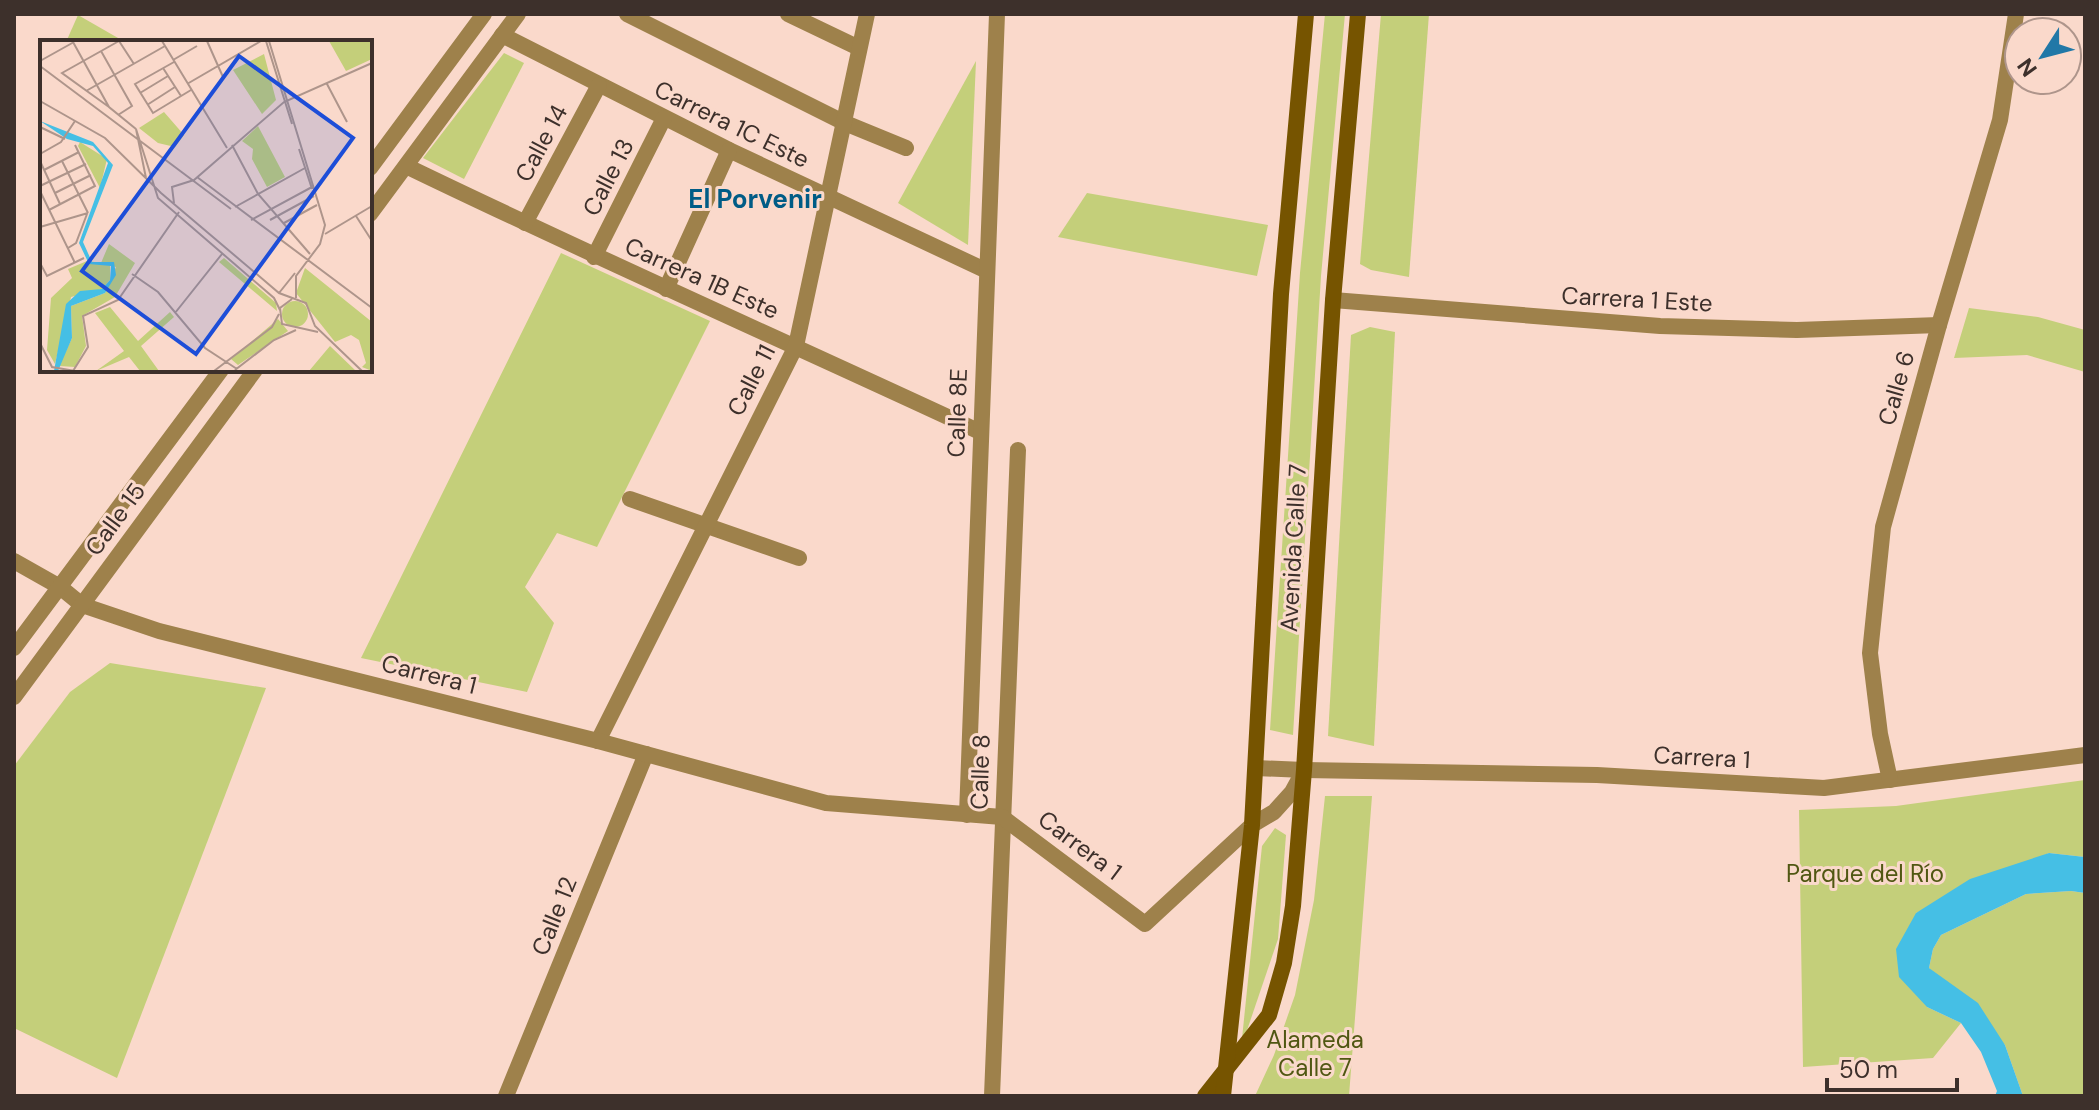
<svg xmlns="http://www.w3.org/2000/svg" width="2099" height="1110" font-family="'DM Sans',sans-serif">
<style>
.green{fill:#c4cf7a}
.water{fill:#45bfe5}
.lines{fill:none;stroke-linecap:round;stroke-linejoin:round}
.minor{stroke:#9e814b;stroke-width:16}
.tertiary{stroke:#9e814b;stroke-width:16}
.secondary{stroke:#765400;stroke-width:16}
.labels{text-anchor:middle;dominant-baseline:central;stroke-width:6;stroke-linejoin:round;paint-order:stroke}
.street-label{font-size:24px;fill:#3d302b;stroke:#fad9cb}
.park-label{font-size:24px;fill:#505712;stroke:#fad9cb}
.neighbourhood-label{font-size:26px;font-weight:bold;fill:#005c86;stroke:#fad9cb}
.inset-road{fill:none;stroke:#ae958b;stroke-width:2}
.view{fill:#1d4ed8;fill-opacity:0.15;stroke:#1d4ed8;stroke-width:4}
.inset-edge{fill:none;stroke:#3d302b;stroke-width:4}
</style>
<rect width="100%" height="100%" fill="#fad9cb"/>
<g class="green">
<path d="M1325 14H1345L1321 276 1293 735 1270 730 1300 273Z"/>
<path d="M1381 14H1429L1409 277 1371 270 1360 264Z"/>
<path d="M78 15 125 42H66Z"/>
<path d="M504 53 524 63 464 179 423 158Z"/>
<path d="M976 61 968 245 898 203Z"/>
<path d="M1087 193 1268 225 1257 276 1058 237Z"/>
<path d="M561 253 710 321 597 547 557 533 525 587 554 623 527 692 361 658Z"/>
<path d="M1969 308 2038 317 2085 330V372L2027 355 1954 358Z"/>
<path d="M1370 327 1395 332 1374 746 1328 736 1351 335Z"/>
<path d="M110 663 266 688 117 1078 14 1028V766L70 692Z"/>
<path d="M2085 780V857L2049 853 1916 913 1927 1007 1961 1023 1933 1058 1803 1067 1799 810 1896 806Z"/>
<path d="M1325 796H1372L1349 1096H1255L1274 1055 1295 995 1314 900Z"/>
<path d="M1275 828 1286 835 1278 939 1241 1048 1262 846Z"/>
<path d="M2071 891 2085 893V1096H2023L2005 1045 1929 968 1933 949 1941 935 2026 894Z"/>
</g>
<path class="water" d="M2049 853 2085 857V893L2071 891 2026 894 1941 935 1933 949 1929 968 1978 1003 2005 1045 2023 1096H1995L1997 1091 1981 1052 1961 1023 1927 1007 1899 977 1896 949 1916 913 1970 879Z"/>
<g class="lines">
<g class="minor">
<path d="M627 14 845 123 906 148"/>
<path d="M788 14 859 48"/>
<path d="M502 35 729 150 987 271"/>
<path d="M406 166C596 258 789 343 980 432"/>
<path d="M525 223 599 85"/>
<path d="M594 257 664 118"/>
<path d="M666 289 729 150"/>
<path d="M1333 300 1660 326 1797 330 1939 325"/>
<path d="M630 499 799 558"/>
<path d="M14 561 60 587"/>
<path d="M598 741 796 346 867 14"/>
<path d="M1304 770 1597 775 1824 788 2085 755"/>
<path d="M1890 780 1880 734 1870 653 1883 527 1939 325 2000 120 2016 14"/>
<path d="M967 815 997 14"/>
<path d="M506 1096 646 754"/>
<path d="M992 1096 1018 450"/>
</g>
<g class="tertiary">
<path d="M370 168 484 14"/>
<path d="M370 214 518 14"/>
<path d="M60 587 82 605 159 631 598 741 826 803 1002 817 1145 924 1252 825 1274 812 1292 792 1304 770 1256 768"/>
<path d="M14 648 221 370"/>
<path d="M14 697 255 370"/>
</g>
<g class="secondary">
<path d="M1205 1096 1269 1015 1284 963 1293 906 1304 770 1333 300 1358 14"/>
<path d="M1223 1096 1252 825 1281 294 1306 14"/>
</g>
</g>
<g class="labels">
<g class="street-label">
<text transform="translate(732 124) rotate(26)">Carrera 1C Este</text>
<text transform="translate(541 143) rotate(-62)">Calle 14</text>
<text transform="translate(608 177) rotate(-63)">Calle 13</text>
<text transform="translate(702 278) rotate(24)">Carrera 1B Este</text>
<text transform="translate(1637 299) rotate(3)">Carrera 1 Este</text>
<text transform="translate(751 380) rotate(-63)">Calle 11</text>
<text transform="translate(1896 388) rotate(-74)">Calle 6</text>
<text transform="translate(957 413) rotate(-88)">Calle 8E</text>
<text transform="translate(115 519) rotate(-54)">Calle 15</text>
<text transform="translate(1293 548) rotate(-87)">Avenida Calle 7</text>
<text transform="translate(429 674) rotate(14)">Carrera 1</text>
<text transform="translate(1702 757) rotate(3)">Carrera 1</text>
<text transform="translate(980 772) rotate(-88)">Calle 8</text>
<text transform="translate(1080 845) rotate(37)">Carrera 1</text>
<text transform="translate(554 916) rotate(-68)">Calle 12</text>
</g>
<g class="park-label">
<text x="1865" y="873">Parque del Río</text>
<text x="1315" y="1039">Alameda<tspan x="1315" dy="28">Calle 7</tspan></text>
</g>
<g class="neighbourhood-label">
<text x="755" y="199">El Porvenir</text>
</g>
</g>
<g transform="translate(40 40)">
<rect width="332" height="332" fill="#fad9cb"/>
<path d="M289 1H330L332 19 306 31ZM224 14 236 60 222 74 193 30ZM124 72 144 95 135 107 118 103 99 88ZM218 86 245 137 227 147 212 119 213 109 202 101ZM40 102 67 119 60 148 38 106ZM69 204 95 223 75 257 42 276 46 306 35 327 19 326 32 298 31 266 65 253 76 227 61 223ZM184 218 236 263 237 271 179 222ZM47 221 70 224V240L62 249 31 257 15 324 7 310 11 258 32 238 28 229ZM265 228 332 282V331L322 327 326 323 319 300 311 295 295 302 256 253ZM242 274a13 13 0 1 1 26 0a13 13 0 1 1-26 0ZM70 267 98 301 130 272 134 277 101 306 119 331H100L89 317 56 331 84 311 55 273ZM238 279 248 291 198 325 191 319ZM290 306 316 331H269Z" fill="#c4cf7a"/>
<path d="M0 81 53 102 73 125 43 202 52 222H74L76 235 65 253 31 266 32 298 18 331H14L26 264 40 251 62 249 70 240 71 226 49 224 39 203 68 123 53 106 27 99Z" fill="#45bfe5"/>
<path class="inset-road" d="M79 1 94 24M122 1 187 108M167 1 183 37M226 1 252 84M229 1 285 185 280 204 256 236V258M33 2 69 67 96 89M61 11 92 66 78 75M133 20 157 6M0 21 34 2M134 22 95 44 113 73 151 50M0 26 191 169M123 28 141 56M147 44 221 1M287 44 307 82M46 51 125 6M100 53 128 36M0 61 65 98 121 153 239 253 266 263 275 286 322 331M107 65 135 47M69 67 22 33 79 1M0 87 25 99M192 105 218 154 270 214M259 109 272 149M0 114 21 102 35 81M0 121 20 164M22 121 48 173M4 130 39 112M157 137 332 268M106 138 96 89 118 158 234 258 240 270M0 146 46 124M0 151 35 223M15 153 51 135M134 163 132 147 154 140 244 62 332 23M195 167 265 128M9 170 55 146 35 105M316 176 332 201M211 180 272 147M230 180 274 156M244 183 277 165M0 187 48 173M285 194 332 166M28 208 36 203 47 174M0 223 7 236 44 218M92 234 118 252 165 308 197 329M239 253 255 233M252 259 240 268 242 284 278 292M135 273 182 214M0 303 12 327 35 331M195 330 234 300 256 290M33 331 48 307 43 276 78 260 139 172M174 331 232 287 239 274"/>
<path class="view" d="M199 16 313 98 156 314 42 231Z"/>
<rect width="332" height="332" class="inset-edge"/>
</g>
<rect width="2099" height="1110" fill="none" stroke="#3d302b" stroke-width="32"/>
<g transform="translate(2043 56) rotate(234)"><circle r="38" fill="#fad9cb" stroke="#ae958b" stroke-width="2"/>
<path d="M0-6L14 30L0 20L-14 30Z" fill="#2178a7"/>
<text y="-12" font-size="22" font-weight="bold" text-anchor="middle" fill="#3d302b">N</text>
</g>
<path d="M1827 1078v12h130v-12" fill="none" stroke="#3d302b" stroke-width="4"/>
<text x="1839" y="1078" font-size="24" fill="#3d302b" stroke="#fad9cb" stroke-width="6" paint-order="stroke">50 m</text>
</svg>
